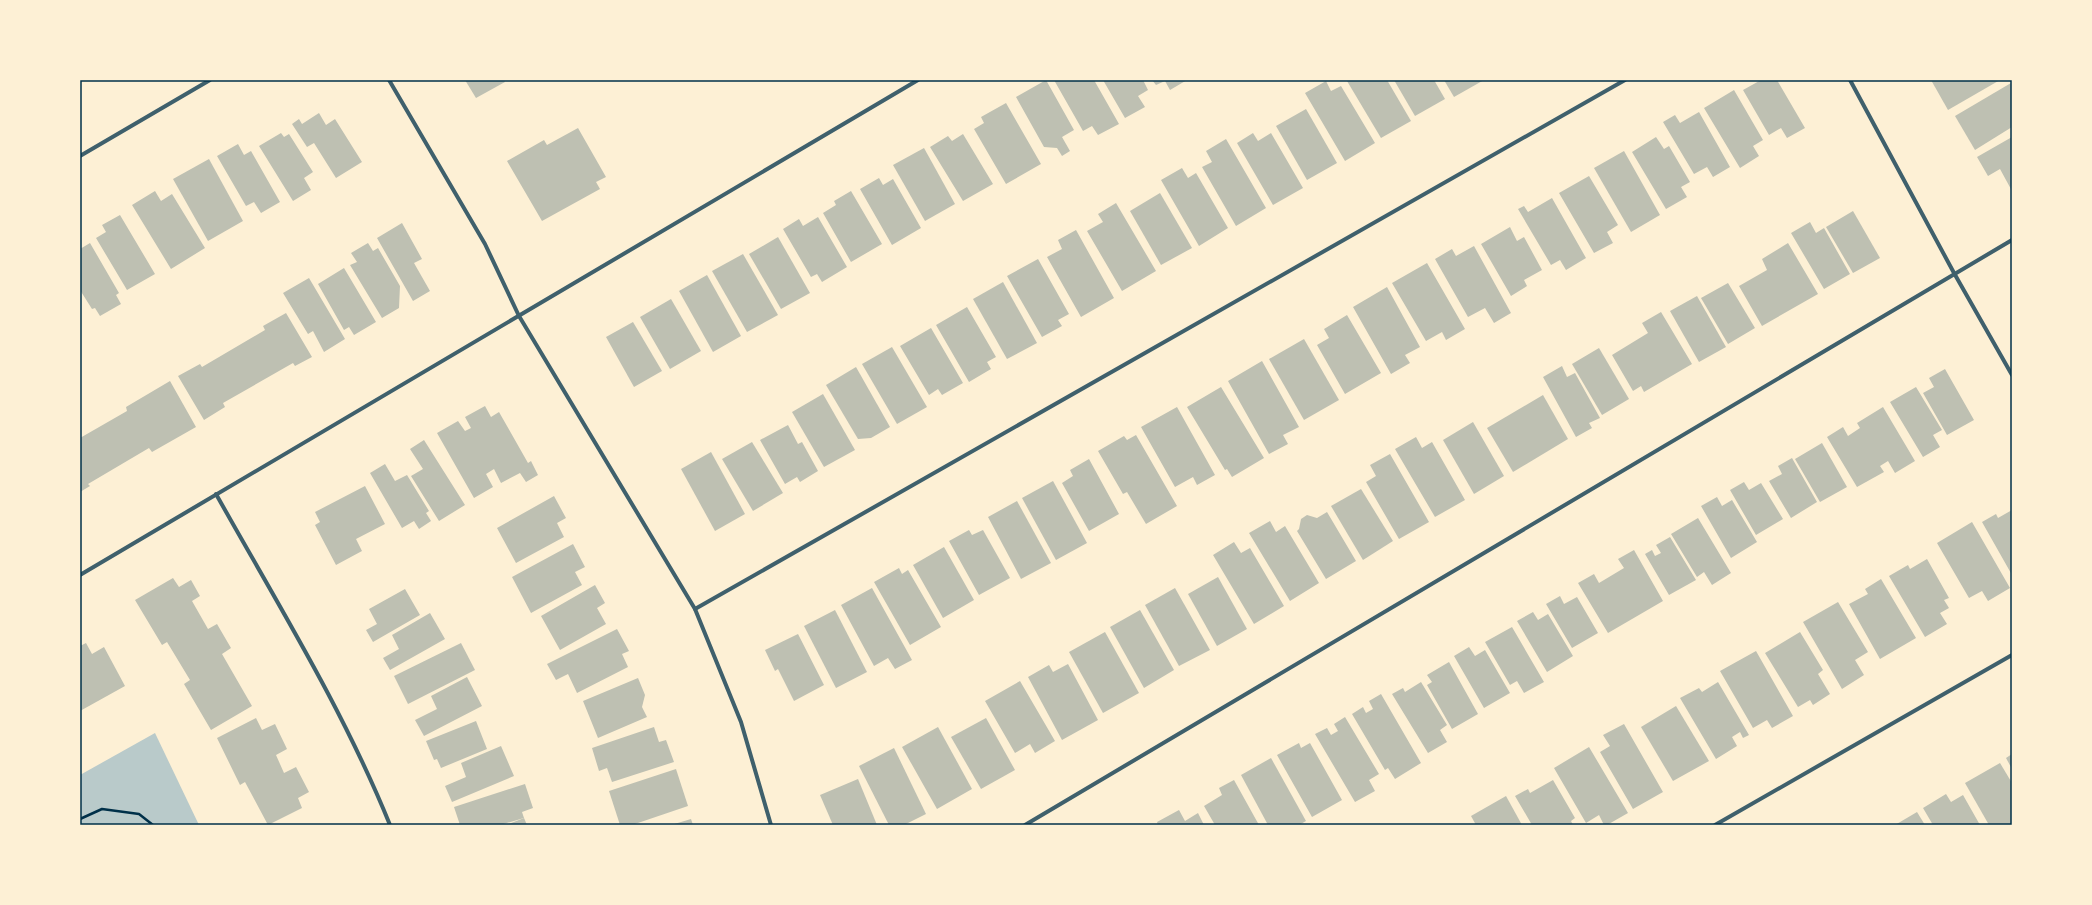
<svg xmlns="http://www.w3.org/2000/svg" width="2092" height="905" font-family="'Roboto Serif',serif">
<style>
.green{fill:#b9caca}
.building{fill:#bec0b2}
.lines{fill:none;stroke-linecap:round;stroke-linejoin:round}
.path{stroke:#003049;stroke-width:2.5}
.minor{stroke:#3f606c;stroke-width:4}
.neatline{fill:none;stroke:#003049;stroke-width:1.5}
</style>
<rect width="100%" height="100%" fill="#fdf0d5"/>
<path class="green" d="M155 733 199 825H80V775Z"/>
<g class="building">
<path d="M465 80H504L505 82 476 98Z"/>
<path d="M1046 80 1074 130 1062 137 1070 151 1062 156 1057 148 1044 147 1016 97Z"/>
<path d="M1054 80H1094L1119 124 1098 135 1092 126 1083 131Z"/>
<path d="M1103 80H1143L1148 90 1138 96 1145 107 1125 118Z"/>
<path d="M1152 80H1187L1170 90 1165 81 1156 85Z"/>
<path d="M1349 80H1387L1411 121 1381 138 1347 81Z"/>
<path d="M1394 80H1434L1445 99 1415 116Z"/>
<path d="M1444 80H1484L1454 97Z"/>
<path d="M1761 80H1777L1805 128 1787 138 1781 128 1769 135 1743 90Z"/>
<path d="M1931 80H2000L1948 110Z"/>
<path d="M1326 81 1331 91 1341 86 1375 143 1345 161 1305 93Z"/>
<path d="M2011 83 2012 127 1975 150 1955 116Z"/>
<path d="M1734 90 1763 140 1753 146 1759 156 1740 168 1704 108Z"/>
<path d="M1006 103 1041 164 1006 184 974 129 984 123 981 117Z"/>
<path d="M1306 109 1337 163 1307 180 1276 126Z"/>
<path d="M1699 112 1730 167 1713 177 1707 167 1694 174 1663 122 1675 115 1680 123Z"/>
<path d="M319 113 326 125 335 119 362 162 336 178 314 143 307 147 292 124 299 119 302 124Z"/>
<path d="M578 128 606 177 596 182 600 189 542 221 507 161 544 140 547 145Z"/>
<path d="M281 133 284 137 289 134 313 172 304 178 311 190 293 201 259 146Z"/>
<path d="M1253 133 1258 141 1271 133 1303 188 1273 205 1237 143Z"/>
<path d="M963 134 993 184 963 201 930 147 948 136 952 141Z"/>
<path d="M1656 137 1664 149 1669 146 1690 182 1681 187 1687 197 1666 209 1632 152Z"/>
<path d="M2012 137V191L2000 169 1988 176 1977 157Z"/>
<path d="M1226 139 1266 208 1236 226 1202 167 1212 162 1206 151Z"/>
<path d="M238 144 244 155 251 151 280 202 261 213 254 202 246 206 217 156Z"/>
<path d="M924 148 955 204 925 221 893 165Z"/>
<path d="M1624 151 1660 215 1631 232 1594 168Z"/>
<path d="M209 159 243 221 208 241 173 179Z"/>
<path d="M1182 168 1188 178 1196 173 1228 228 1199 246 1161 180Z"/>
<path d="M1589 176 1618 225 1607 232 1613 243 1594 253 1559 193Z"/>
<path d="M879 178 883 185 893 179 921 228 892 245 860 189Z"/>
<path d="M155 191 161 201 172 194 205 248 171 269 132 205Z"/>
<path d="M851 191 882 244 851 262 823 213 836 205 834 201Z"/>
<path d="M1160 193 1192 248 1161 265 1130 211Z"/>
<path d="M1552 198 1586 258 1566 270 1560 260 1551 265 1518 209 1524 206 1528 212Z"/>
<path d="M1116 203 1156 271 1122 291 1087 231 1103 222 1098 214Z"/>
<path d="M1853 211 1880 258 1853 273 1826 227Z"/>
<path d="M120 215 155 274 127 290 96 238 106 232 102 225Z"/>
<path d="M818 217 847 267 822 282 817 274 811 277 783 229 799 219 803 226Z"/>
<path d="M1810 222 1816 233 1824 228 1850 274 1824 289 1791 233Z"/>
<path d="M402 223 422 259 414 263 430 291 413 301 377 238Z"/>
<path d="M1510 227 1517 241 1524 237 1542 270 1524 280 1527 286 1511 296 1481 244Z"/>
<path d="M1076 230 1114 298 1081 317 1047 257 1062 249 1058 240Z"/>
<path d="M778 237 810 293 781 309 749 254Z"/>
<path d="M90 243 119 293 116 295 121 304 100 316 95 308 92 309 80 290V249Z"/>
<path d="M368 243 373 251 378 248 400 286 399 308 382 318 350 265 357 262 351 253Z"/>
<path d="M1788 243 1818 294 1762 326 1739 286 1767 270 1762 259Z"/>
<path d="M1474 246 1511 313 1494 323 1485 308 1468 317 1435 259 1452 249 1456 256Z"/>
<path d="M743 254 778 315 747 332 712 271Z"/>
<path d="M1038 259 1069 314 1058 320 1062 326 1042 337 1007 276Z"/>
<path d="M1427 263 1465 329 1446 340 1442 332 1426 341 1392 283Z"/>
<path d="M344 268 376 322 354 335 349 327 344 330 318 284Z"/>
<path d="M707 275 741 336 713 352 679 291Z"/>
<path d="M309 278 345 339 324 352 313 331 308 334 283 293Z"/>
<path d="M1003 282 1037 343 1007 359 973 299Z"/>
<path d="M1728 283 1755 328 1728 344 1701 298Z"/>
<path d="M1387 287 1420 347 1405 355 1410 363 1391 374 1353 307Z"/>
<path d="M1697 296 1726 347 1699 362 1670 311Z"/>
<path d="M671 299 701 351 670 369 640 317Z"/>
<path d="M967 307 996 357 987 362 991 369 969 382 936 325Z"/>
<path d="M1661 312 1692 364 1644 392 1641 386 1633 391 1612 355 1648 333 1642 323Z"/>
<path d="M286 313 312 357 295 366 293 363 223 403 225 407 204 420 178 376 200 364 202 367 265 330 263 326Z"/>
<path d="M1347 315 1381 373 1345 394 1317 345 1329 338 1324 329Z"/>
<path d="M633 322 662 371 634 387 606 337Z"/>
<path d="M931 328 963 383 942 395 938 389 929 395 900 346Z"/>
<path d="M1304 339 1339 400 1304 420 1269 359Z"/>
<path d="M892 347 927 407 897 424 862 364Z"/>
<path d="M1599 348 1629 399 1602 415 1572 364Z"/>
<path d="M1262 361 1299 427 1283 435 1288 444 1269 454 1228 381Z"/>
<path d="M1562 366 1567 377 1575 373 1600 418 1589 423 1592 428 1576 437 1543 377Z"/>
<path d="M856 367 890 427 871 438 858 439 826 385Z"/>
<path d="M1945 369 1974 420 1947 435 1923 393 1934 387 1929 378Z"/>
<path d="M170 381 196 427 152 452 149 448 88 484 90 486 80 492V438L127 411 126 407Z"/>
<path d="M1221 387 1264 458 1232 477 1227 469 1225 470 1187 407Z"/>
<path d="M1916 387 1942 430 1933 435 1940 447 1923 457 1890 402Z"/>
<path d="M823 394 855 450 824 467 792 412Z"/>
<path d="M1543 395 1568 439 1513 472 1487 428Z"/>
<path d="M485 406 491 417 499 412 528 463 531 461 538 475 526 482 520 473 501 483 494 469 486 474 493 487 474 498 437 433 458 421 465 431 471 428 465 417Z"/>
<path d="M1177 407 1215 475 1197 485 1193 477 1175 487 1141 427Z"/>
<path d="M1883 407 1915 461 1895 473 1888 461 1880 466 1884 472 1857 487 1827 437 1843 427 1848 436 1860 428 1857 423Z"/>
<path d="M1473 422 1504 476 1474 494 1443 440Z"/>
<path d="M788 425 798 444 802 442 818 471 800 482 797 477 785 484 760 440Z"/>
<path d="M1136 435 1177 506 1146 524 1127 492 1123 494 1098 451 1124 436 1127 440Z"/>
<path d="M1416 437 1422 448 1432 442 1465 500 1435 517 1395 449Z"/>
<path d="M424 440 465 505 439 521 411 476 423 469 410 449Z"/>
<path d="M752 442 783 493 753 511 722 459Z"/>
<path d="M1822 443 1847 487 1820 502 1795 459Z"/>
<path d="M711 452 745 514 715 531 681 469Z"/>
<path d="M1390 454 1429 522 1399 539 1366 482 1376 476 1370 465Z"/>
<path d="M1792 458 1817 502 1791 518 1769 481 1782 474 1778 466Z"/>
<path d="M1089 459 1119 514 1089 531 1062 483 1073 476 1070 470Z"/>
<path d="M385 464 395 481 407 475 429 511 426 513 431 521 419 529 414 521 402 528 370 473Z"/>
<path d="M1053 481 1087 543 1056 560 1022 498Z"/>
<path d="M1744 482 1749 490 1761 483 1783 519 1756 535 1730 490Z"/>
<path d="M365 486 385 524 356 539 362 551 336 565 315 525 320 522 315 512Z"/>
<path d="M1361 489 1393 541 1363 560 1331 506Z"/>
<path d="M554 496 566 518 557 523 564 537 516 563 497 528Z"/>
<path d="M1717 497 1722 506 1732 500 1757 542 1731 558 1701 506Z"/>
<path d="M1017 501 1051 563 1021 579 988 517Z"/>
<path d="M2012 510V575L1982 522 1996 514 1998 518Z"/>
<path d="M1327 512 1356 561 1326 579 1297 531 1299 529 1301 519 1307 515 1317 518Z"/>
<path d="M1698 518 1731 573 1712 585 1704 572 1697 577 1671 534Z"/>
<path d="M1270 521 1276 532 1285 526 1319 583 1290 601 1249 533Z"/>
<path d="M1972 522 2010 588 1988 601 1982 591 1969 598 1937 543Z"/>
<path d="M969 530 972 535 983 530 1010 578 979 595 949 541Z"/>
<path d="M1670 537 1696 580 1669 595 1645 554 1652 550 1655 556 1661 553 1656 545Z"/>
<path d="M1234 542 1241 553 1250 548 1284 606 1254 624 1213 555Z"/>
<path d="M573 544 585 567 575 572 582 585 531 613 512 577Z"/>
<path d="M944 547 974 600 943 618 913 565Z"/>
<path d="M1634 550 1663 601 1608 633 1578 583 1594 574 1599 583 1624 568 1618 559Z"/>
<path d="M1927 559 1949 598 1944 600 1949 608 1940 613 1947 624 1925 637 1889 576 1908 565 1910 569Z"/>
<path d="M899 568 902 574 908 570 941 627 910 645 874 582Z"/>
<path d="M1218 577 1247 629 1217 646 1188 594Z"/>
<path d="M173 578 179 587 191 580 200 596 192 601 208 629 217 624 231 648 222 654 252 706 211 730 184 684 190 680 167 642 162 645 135 600Z"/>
<path d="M1881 579 1916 638 1880 659 1849 604 1868 594 1865 589Z"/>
<path d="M595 585 605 603 597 608 606 624 560 650 541 616Z"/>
<path d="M872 588 912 660 895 669 888 658 874 666 841 605Z"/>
<path d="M1175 588 1210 650 1179 666 1145 605Z"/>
<path d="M405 589 420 615 373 642 366 630 377 624 369 609Z"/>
<path d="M1560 596 1564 604 1577 597 1598 633 1572 648 1546 604Z"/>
<path d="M1838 602 1868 652 1855 660 1864 675 1842 689 1803 622Z"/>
<path d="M835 610 867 672 836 688 804 626Z"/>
<path d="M1140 610 1174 670 1144 688 1110 627Z"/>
<path d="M1533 612 1538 620 1548 614 1573 656 1547 672 1517 621Z"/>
<path d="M430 613 445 639 390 670 383 658 399 649 392 635Z"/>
<path d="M1512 627 1544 682 1524 693 1517 681 1510 685 1485 642Z"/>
<path d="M617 629 629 651 622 654 628 667 577 693 568 674 556 680 547 664Z"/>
<path d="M1105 632 1139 693 1103 713 1069 652Z"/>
<path d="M1800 632 1823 670 1818 674 1830 694 1813 705 1810 700 1798 707 1765 653Z"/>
<path d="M798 634 824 685 794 701 778 669 775 671 765 650Z"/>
<path d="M86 643 92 654 104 647 125 686 80 711V646Z"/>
<path d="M461 643 475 670 408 704 394 676Z"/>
<path d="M1469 647 1475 656 1485 650 1510 693 1484 708 1454 656Z"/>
<path d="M1756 651 1793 716 1772 728 1767 720 1753 728 1720 671Z"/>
<path d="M1449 662 1478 714 1452 729 1427 685 1432 682 1427 675Z"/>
<path d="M1068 664 1098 720 1062 740 1028 677 1049 665 1053 672Z"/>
<path d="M467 677 482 706 424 736 415 720 437 709 431 696Z"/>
<path d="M638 678 645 695 642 707 647 717 598 738 583 701Z"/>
<path d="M1020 681 1055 741 1035 753 1030 744 1015 753 985 701Z"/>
<path d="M1421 682 1447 725 1440 730 1447 742 1428 753 1392 694 1403 688 1405 692Z"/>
<path d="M1718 682 1749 735 1743 738 1740 732 1732 737 1737 746 1716 759 1680 698 1699 688 1702 692Z"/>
<path d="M1381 694 1421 763 1395 779 1388 768 1385 770 1352 714 1363 707 1366 713 1373 709 1369 701Z"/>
<path d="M1676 706 1709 761 1673 781 1641 727Z"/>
<path d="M1345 717 1379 774 1369 780 1375 791 1355 802 1315 734 1327 728 1331 735 1338 731 1334 724Z"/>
<path d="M256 718 262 730 275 724 287 749 276 755 284 773 296 767 309 792 298 798 302 808 268 825 245 782 240 785 217 738Z"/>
<path d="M986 718 1015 770 981 789 951 737Z"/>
<path d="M476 721 487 749 441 768 437 759 434 760 426 741Z"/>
<path d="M1624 724 1663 792 1633 809 1600 752 1610 746 1603 735Z"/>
<path d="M654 727 659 742 666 740 674 762 612 782 607 768 599 771 592 748Z"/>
<path d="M938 727 972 789 937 809 902 747Z"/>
<path d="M1299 743 1301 748 1310 743 1342 800 1312 817 1277 755Z"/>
<path d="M501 746 514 776 452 802 445 786 466 777 461 763Z"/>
<path d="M1589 747 1628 813 1607 825H1604L1599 815 1586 823 1554 768Z"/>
<path d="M894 748 926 814 904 825H889L859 766Z"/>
<path d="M2012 754V769L2006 758Z"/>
<path d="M1271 758 1306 821 1299 825H1268L1241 775Z"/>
<path d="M2000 763 2012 783V825H1989L1965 783Z"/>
<path d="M676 769 688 806 632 825H620L609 791Z"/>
<path d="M858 779 877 825H833L820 795Z"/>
<path d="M1234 780 1259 825H1215L1204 806 1222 795 1219 788Z"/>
<path d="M1553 780 1575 818 1571 821 1573 825H1532L1515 796 1528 789 1530 793Z"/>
<path d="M525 784 533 808 522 812 524 818 500 825H460L454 807Z"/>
<path d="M1946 794 1951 802 1963 795 1980 825H1933L1923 808Z"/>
<path d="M1506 796 1522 825H1476L1471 816Z"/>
<path d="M1179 810 1185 821 1198 813 1204 825H1158L1157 822Z"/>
<path d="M1917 812 1925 825H1895Z"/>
<path d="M524 818 527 825H506Z"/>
<path d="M691 819 693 825H671Z"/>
</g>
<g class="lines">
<path class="path" d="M80 819 102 809 139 814 153 825"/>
<g class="minor">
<path d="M389 80 485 244 519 316 695 609 741 722 771 825"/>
<path d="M1850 80 1954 273 2012 375"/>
<path d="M80 156 210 80"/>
<path d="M216 494C277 603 343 709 390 825"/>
<path d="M80 575 918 80"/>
<path d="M695 609 1625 80"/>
<path d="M1025 825 2012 240"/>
<path d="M1715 825 2012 655"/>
</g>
</g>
<rect width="2092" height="905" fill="none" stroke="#fdf0d5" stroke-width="162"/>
<rect x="81" y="81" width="1930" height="743" class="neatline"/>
</svg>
